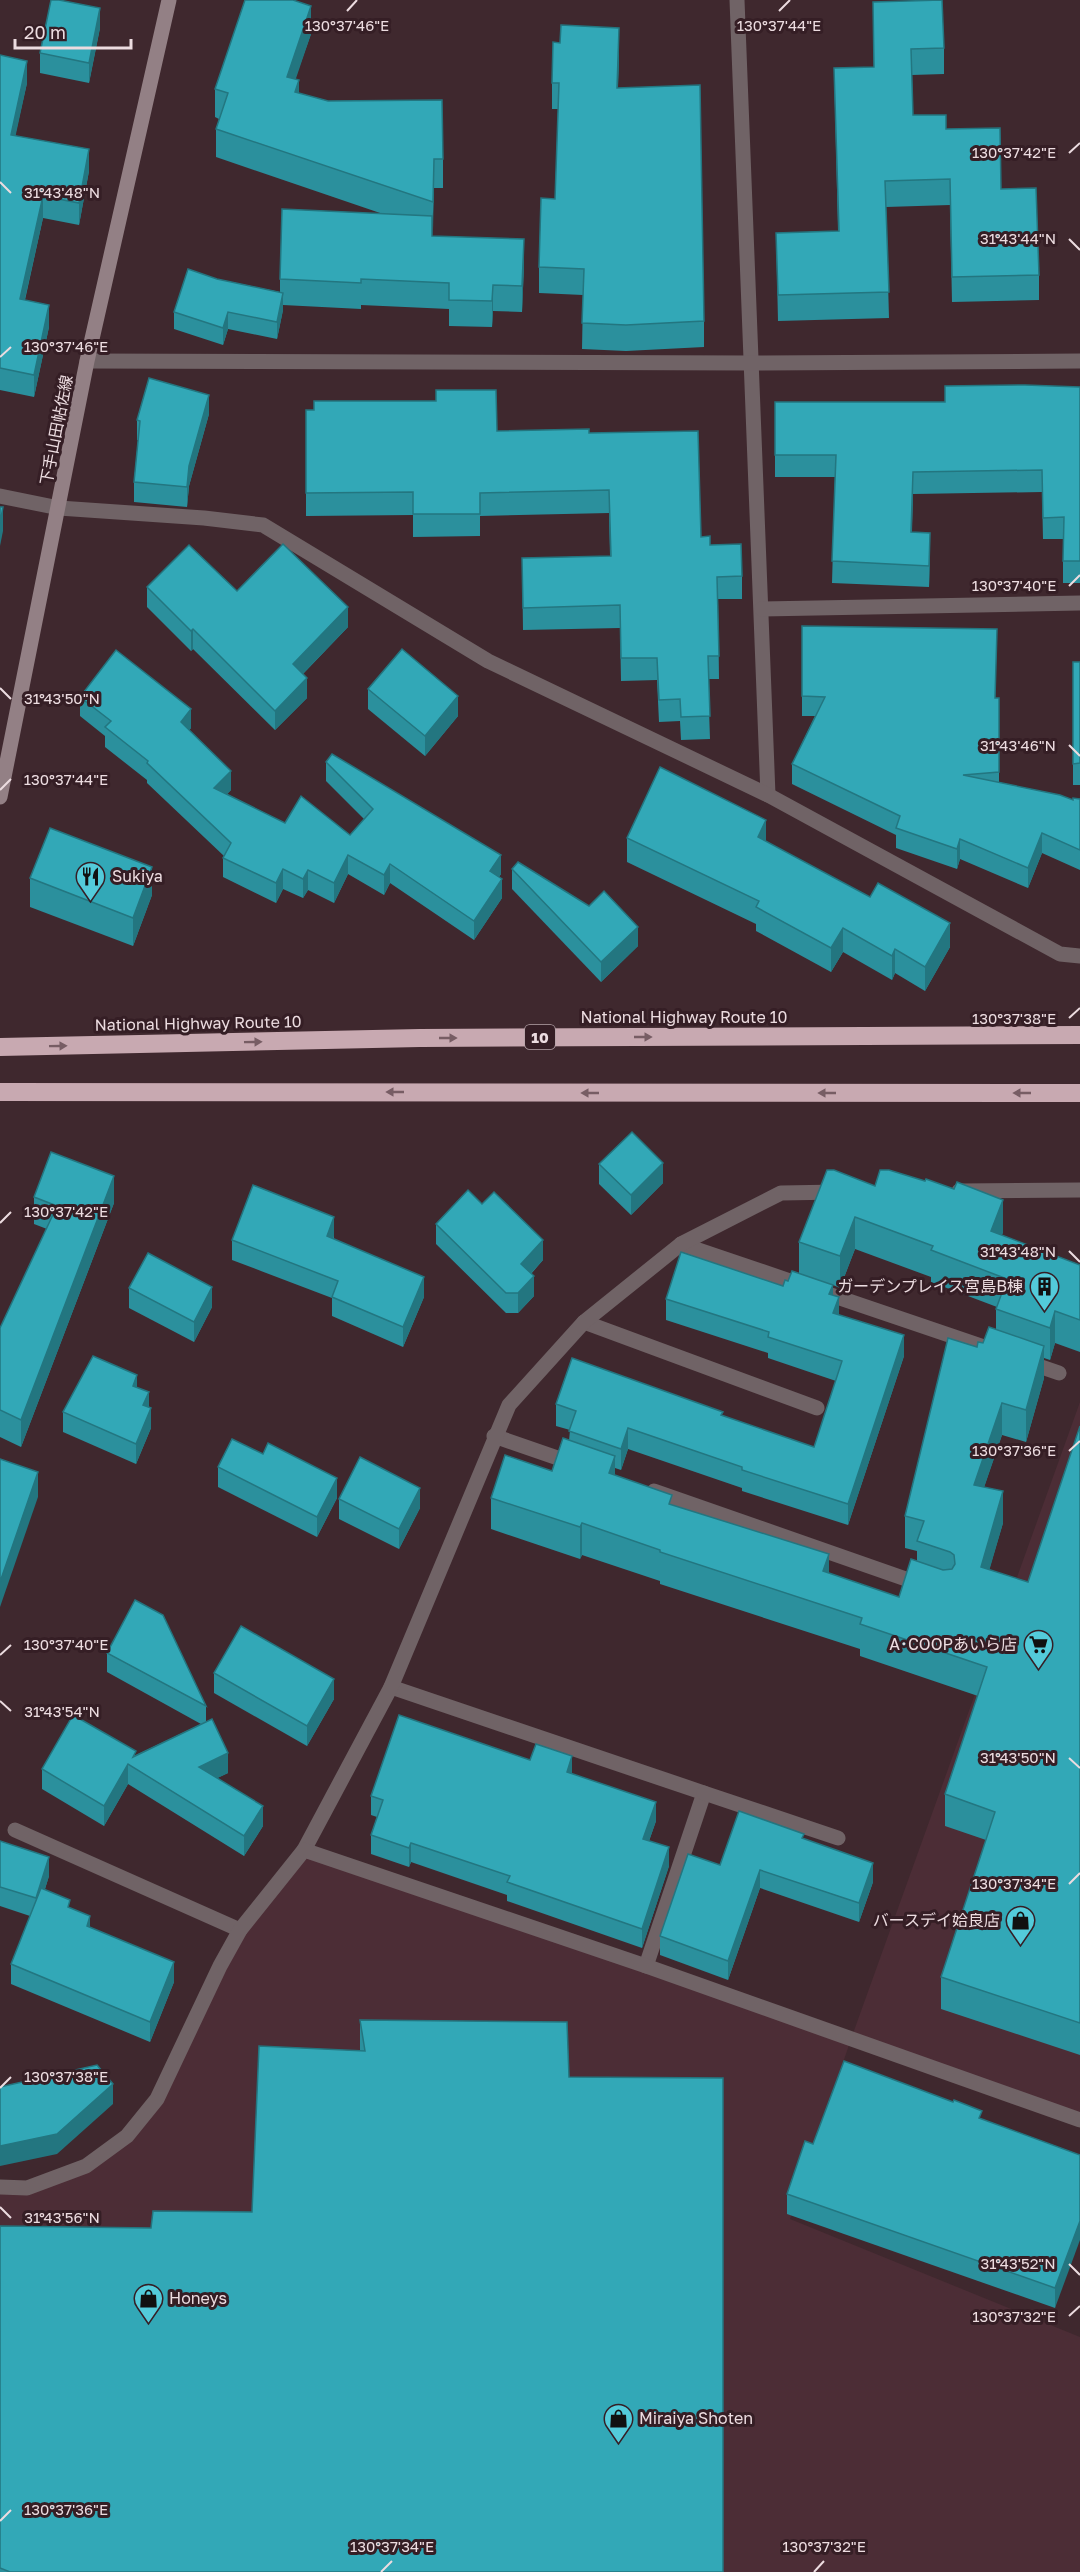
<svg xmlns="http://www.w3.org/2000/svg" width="1080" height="2572" font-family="'Golos Text','Noto Sans JP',sans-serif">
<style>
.built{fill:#4c2d36}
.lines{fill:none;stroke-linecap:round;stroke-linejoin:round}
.street{stroke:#706366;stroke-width:15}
.secondary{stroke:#938085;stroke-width:15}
.highway{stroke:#c8a9b1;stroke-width:18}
.wall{fill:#2b909d;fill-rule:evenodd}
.shaded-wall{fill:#237680}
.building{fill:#32a8b7;stroke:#237680;stroke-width:1.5}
.oneway{fill:#775d64}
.ticks{fill:none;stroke:#ecdce0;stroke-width:2}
.labels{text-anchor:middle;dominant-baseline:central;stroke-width:6;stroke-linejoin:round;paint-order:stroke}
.shield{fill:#351e25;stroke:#b5a3a8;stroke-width:1.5}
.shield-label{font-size:15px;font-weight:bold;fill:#ecdce0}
.street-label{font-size:16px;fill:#ecdce0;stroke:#351e25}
.poi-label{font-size:16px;fill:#ecdce0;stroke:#351e25;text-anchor:start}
.ticks-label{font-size:15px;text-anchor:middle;fill:#ecdce0;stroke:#351e25;stroke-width:6;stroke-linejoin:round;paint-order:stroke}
</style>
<rect width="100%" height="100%" fill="#3f282e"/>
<path class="built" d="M1080 1402V2120L851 2039 790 2219 1080 2337V2572H0V2187L86 2166 157 2099 220 1966 304 1850 851 2039Z"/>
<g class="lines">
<g class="street">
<path d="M737 0 768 795"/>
<path d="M87 361 753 363 1080 361"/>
<path d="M0 496 59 508 204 518 263 525 488 661 768 795 1060 954 1080 956"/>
<path d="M762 609 1080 603"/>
<path d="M959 1191 1080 1190"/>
<path d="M681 1244 996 1351"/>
<path d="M584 1322 817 1408"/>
<path d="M1027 1362 1059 1373"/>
<path d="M494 1436 575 1464"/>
<path d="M654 1491 923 1585"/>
<path d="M391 1687 704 1793 646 1966"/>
<path d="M704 1793 838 1838"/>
<path d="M15 1830 240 1930"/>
<path d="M304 1850 391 1687 509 1405 584 1322 681 1244 781 1193 839 1192"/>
<path d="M0 2187 27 2188 86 2166 127 2136 157 2099 220 1966 240 1930 304 1850 646 1966 1080 2120"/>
</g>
<path class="secondary" d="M0 797 87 361 169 0"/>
<g class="highway">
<path d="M0 1047 420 1038 1080 1035"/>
<path d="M0 1092 1080 1093"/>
</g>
</g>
<g class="wall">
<path d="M873 2 944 48V74L912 75 913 115 946 129 1001 189 1039 275V300L952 302 950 205 886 207 889 318 778 321 776 233 838 231 834 68 874 67Z"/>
<path d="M100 28 89 83 40 73V53Z"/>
<path d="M311 34 295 79 299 93 443 159V188H434L432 236 524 265 522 312 493 311 492 327 449 326V309L361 305V309L283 305V310L277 339 228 329 223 345 174 329V312L217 279 280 292V279L383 214 216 157V129L219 119 215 117V89Z"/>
<path d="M619 54 618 88 704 321V347L626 351 582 349 583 295 539 293V267L555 199 558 109H552V83Z"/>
<path d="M0 55 27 83 15 136 89 171 79 225 43 218 25 300 49 327 34 397 0 390Z"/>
<path d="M1080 387V583H1063V539H1043L1042 492 913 494 912 532 930 555 929 587 832 583 835 477H775V402H945Z"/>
<path d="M306 410 497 431 589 433 710 545 742 576V599H718L719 679H708L710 739 681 740 680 721 659 722 657 680 621 681 620 628 523 630 522 558 610 556 609 513 480 516V536L413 537V515L306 516Z"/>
<path d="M209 414 189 486 187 507 134 502V482L138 440H137V420Z"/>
<path d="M147 587 237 591 348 627 303 674 307 698 275 730 193 649 191 651 147 607Z"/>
<path d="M802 626 995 698H999V783L1073 800 1080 799V870L1042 853 1028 888 960 859 957 869 896 848V835L792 784V764L815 716H802Z"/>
<path d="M1080 662V785H1073V684Z"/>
<path d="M368 689 458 716 425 756 368 709Z"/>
<path d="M80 697 191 728 189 730 231 790 227 794 285 823 350 835 364 819 326 781V762L501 874 499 877 502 898 474 940 390 883 384 895 348 874 334 903 308 890 303 898 283 889 276 903 223 877V858L224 856 147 783V780L105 747V736L80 716Z"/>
<path d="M627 838 766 841 950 947 925 991 895 973 892 980 843 952 831 972 756 931V924L627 862Z"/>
<path d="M512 869 638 946 601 982 512 889Z"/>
<path d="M30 878 152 895 133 946 30 907Z"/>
<path d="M599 1164 663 1183 631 1215 599 1184Z"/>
<path d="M875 1186 1003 1232 1002 1235 1080 1265V1352L1055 1343 1050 1360 1044 1358V1378L1026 1442 1002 1435 984 1487 1003 1523 989 1570 1028 1582 1080 1426V2055L941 2009V1977L986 1840 945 1826V1794L978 1696 860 1656V1649L660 1584V1581L582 1555 580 1559 491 1529V1498L552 1471 569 1441 570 1430 556 1426V1404L723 1416 814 1447 836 1381 768 1358V1353L666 1320V1299L783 1286 788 1281 799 1273V1242ZM855 1249 931 1277V1282L997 1307 996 1309V1330L983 1343 977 1347 905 1516V1548L917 1551V1561L899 1597 829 1573 672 1505 615 1475V1468L621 1470 628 1449 742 1488V1491L848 1525 904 1356 839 1315 833 1295V1285L840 1288Z"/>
<path d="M34 1197 114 1203 21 1447 0 1437V1328L47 1229 34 1224Z"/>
<path d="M482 1204 543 1260 531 1274 534 1296 518 1313H506L436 1244V1224Z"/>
<path d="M334 1236V1239L424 1297 403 1347 332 1316V1298L232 1260V1240Z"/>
<path d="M129 1288 212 1307 194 1342 129 1308Z"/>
<path d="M137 1388 151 1428 136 1464 63 1432V1412Z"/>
<path d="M218 1467 337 1498 317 1537 218 1487Z"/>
<path d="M339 1499 420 1508 399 1549 339 1519Z"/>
<path d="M107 1653 206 1706V1722L228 1773 217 1778 263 1826 244 1856 128 1784 104 1826 42 1789V1769L136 1755 201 1724 107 1672Z"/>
<path d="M214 1673 334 1699 307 1746 214 1693Z"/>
<path d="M530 1760 572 1774 656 1821 649 1841 669 1866 642 1948 507 1901V1895L411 1862 409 1867 371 1854V1835L377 1817 371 1815V1796Z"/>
<path d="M804 1839 873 1882 859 1922 760 1888 728 1980 660 1955V1936L720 1865Z"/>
<path d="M0 1841 49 1876 45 1889 70 1908 90 1927 174 1982 150 2042 11 1984V1964L30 1916 0 1906Z"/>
<path d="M360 2020 569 2077 723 2572H0V2226L151 2228 252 2212 360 2051Z"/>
<path d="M982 2119 1080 2155 1055 2308 787 2214V2194L813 2144Z"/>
</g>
<g class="shaded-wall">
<path d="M311 6V34L287 105V77Z"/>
<path d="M100 8V28L89 83V63Z"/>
<path d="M619 28V54L617 114V88Z"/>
<path d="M27 61V83L11 157V135Z"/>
<path d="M299 80V109L295 92Z"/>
<path d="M89 149V171L79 225V203Z"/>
<path d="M434 159V188L433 230V202Z"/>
<path d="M43 196V218L20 321V299Z"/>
<path d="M524 239V265L522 312V286Z"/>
<path d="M493 285V311L492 327V301Z"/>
<path d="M283 293V310L277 339V322Z"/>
<path d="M49 305V327L34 397V375Z"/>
<path d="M228 312V329L223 345V328Z"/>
<path d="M209 395V414L189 486 187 507V487L189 466Z"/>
<path d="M3 507V531L0 546V523Z"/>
<path d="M930 533V555L929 587V566Z"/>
<path d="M348 607V627L293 684V664Z"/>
<path d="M193 629V649L191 651V631Z"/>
<path d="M307 678V698L275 730V711Z"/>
<path d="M458 696V716L425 756V736Z"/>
<path d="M191 709V728L181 741V722Z"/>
<path d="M231 771V790L214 808V788Z"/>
<path d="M766 820V844L758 837Z"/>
<path d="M1042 833V853L1028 888V868Z"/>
<path d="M960 839V859L957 869V849Z"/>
<path d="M348 855V874L334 903V883Z"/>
<path d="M501 855V874L490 890V871Z"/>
<path d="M390 864V883L384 895V875Z"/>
<path d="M152 867V895L133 946V918Z"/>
<path d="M283 869V889L276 903V883Z"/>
<path d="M308 870V890L303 898V879Z"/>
<path d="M502 879V898L474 940V921Z"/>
<path d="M950 923V947L925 991V967Z"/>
<path d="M638 927V946L601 982V962Z"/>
<path d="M843 928V952L831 972V948Z"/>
<path d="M895 949V973L892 980V956Z"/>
<path d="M663 1163V1183L631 1215V1195Z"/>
<path d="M114 1176V1203L21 1447V1420Z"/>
<path d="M1003 1200V1232L991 1263V1231Z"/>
<path d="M334 1217V1236L327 1256V1236Z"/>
<path d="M855 1217V1249L840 1288V1256Z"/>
<path d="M543 1240V1260L521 1284V1264Z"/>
<path d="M534 1276V1296L518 1313V1293Z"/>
<path d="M424 1277V1297L403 1347V1327Z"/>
<path d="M833 1285V1306L829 1294Z"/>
<path d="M212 1287V1307L194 1342V1322Z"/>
<path d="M839 1297V1318L833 1313Z"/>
<path d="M1055 1311V1343L1050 1360V1328Z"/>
<path d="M904 1335V1356L848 1525V1504Z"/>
<path d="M1044 1346V1378L1026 1442V1410Z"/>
<path d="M137 1375V1395L133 1386Z"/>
<path d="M149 1392V1412L143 1405Z"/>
<path d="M1002 1403V1435L974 1517V1485Z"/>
<path d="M151 1408V1428L136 1464V1444Z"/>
<path d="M628 1428V1449L621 1470V1449Z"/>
<path d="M615 1456V1488L609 1473Z"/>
<path d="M38 1472V1497L0 1607V1582Z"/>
<path d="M337 1478V1498L317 1537V1517Z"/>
<path d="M420 1488V1508L399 1549V1529Z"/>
<path d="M1003 1491V1523L981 1599V1567Z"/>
<path d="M582 1523V1555L580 1559V1527Z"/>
<path d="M829 1554V1586L823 1571Z"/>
<path d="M334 1679V1699L307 1746V1726Z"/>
<path d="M228 1753V1773L199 1787V1767Z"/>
<path d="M572 1756V1775L567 1772Z"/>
<path d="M128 1764V1784L104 1826V1806Z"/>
<path d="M656 1802V1821L643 1858V1839Z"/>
<path d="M263 1806V1826L244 1856V1836Z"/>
<path d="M411 1843V1862L409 1867V1848Z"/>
<path d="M669 1847V1866L642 1948V1929Z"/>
<path d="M49 1857V1876L36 1918V1898Z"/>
<path d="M873 1863V1882L859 1922V1903Z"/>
<path d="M760 1870V1888L728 1980V1961Z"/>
<path d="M90 1916V1936L87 1926Z"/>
<path d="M174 1962V1982L150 2042V2022Z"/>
<path d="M113 2084V2104L57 2154 0 2166V2146Z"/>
<path d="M1080 2221V2240L1055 2308V2288Z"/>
</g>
<g class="building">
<path d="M51 0H59L100 8 89 63 40 53Z"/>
<path d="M245 0H293L311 6 287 77 299 80 295 92 328 101 442 100 443 159H434L433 202 216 129 228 93 215 89Z"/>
<path d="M942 0 944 48 911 49 913 115H946V129L1000 128 1001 189 1036 188 1039 275 952 277 950 179 885 181 889 292 778 295 776 233 839 231 834 68 874 67 873 2Z"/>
<path d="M561 25 619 28 617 88 700 85 704 321 626 325 582 323 584 269 539 267 541 198 555 199 559 83H552L553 42 560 43Z"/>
<path d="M0 55 27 61 11 135 89 149 79 203 43 196 20 299 49 305 34 375 0 368Z"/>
<path d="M282 209 432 216V236L524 239 522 286 493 285 492 301 449 300V283L361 279V283L280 279Z"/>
<path d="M188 269 217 279 283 293 277 322 228 312 223 328 174 312Z"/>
<path d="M149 378 209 395 189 466 187 487 134 482 140 421 137 420Z"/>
<path d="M1025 385 1080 387V561H1063L1064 517 1043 518 1042 470 913 472 911 532 930 533 929 566 832 561 836 455H775V402H945V386Z"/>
<path d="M436 390H496L497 431 589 429V433L698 431 701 537 710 536V545L741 544 742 576 717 577 719 656H708L710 716 681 717 680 699 659 700 657 658H621L620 605 523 608 522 558 611 556 609 490 480 493V514H413V492L306 493V410H314V401H436Z"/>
<path d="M0 507H3L0 523Z"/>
<path d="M283 544 348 607 293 664 307 678 275 711 193 629 191 631 147 587 189 545 237 591Z"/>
<path d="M802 626 997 629 995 698H999V772L963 775 1060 795 1073 800V798L1080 799V850L1042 833 1028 868 960 839 957 849 896 828 900 816 792 764 825 697 802 696Z"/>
<path d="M402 649 458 696 425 736 368 689Z"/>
<path d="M116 650 191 709 181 722 231 771 214 788 285 823 301 796 350 835 373 809 326 762 332 754 501 855 490 871 502 879 474 921 390 864 384 875 348 855 334 883 308 870 303 879 283 869 276 883 223 858 231 843 147 763 148 761 105 727 111 721 80 697Z"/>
<path d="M1073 662H1080V763L1073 764Z"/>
<path d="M660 767 766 820 758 837 870 897 878 883 950 923 925 967 895 949 892 956 843 928 831 948 756 907 759 901 627 838Z"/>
<path d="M50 828 152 867 133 918 30 878Z"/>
<path d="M518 862 589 906 604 891 638 927 601 962 512 869Z"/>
<path d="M632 1132 663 1163 631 1195 599 1164Z"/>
<path d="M51 1152 114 1176 21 1420 0 1410V1328L57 1206 34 1197Z"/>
<path d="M827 1170H834L875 1186 880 1170H889L925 1181 926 1179 954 1189 957 1182 1003 1200 991 1231 1080 1265V1320L1055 1311 1050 1328 996 1309 1007 1279 931 1250 933 1246 855 1217 840 1256 799 1242Z"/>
<path d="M253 1185 334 1217 327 1236 424 1277 403 1327 332 1297 338 1281 232 1240Z"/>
<path d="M468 1190 482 1204 494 1192 543 1240 521 1264 534 1276 518 1293H506L436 1224Z"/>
<path d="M681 1252 783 1286 785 1280 788 1281 792 1271 833 1285 829 1294 839 1297 833 1313 904 1335 848 1504 742 1470V1467L628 1428 621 1449 569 1431 576 1411 556 1404 572 1358 723 1412 721 1415 814 1447 842 1361 768 1337 769 1332 666 1299Z"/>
<path d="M148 1253 212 1287 194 1322 129 1288Z"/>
<path d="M989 1327 1044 1346 1026 1410 1002 1403 974 1485 1003 1491 981 1567 1028 1582 1080 1426V2023L941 1977 995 1812 945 1794 987 1667 860 1624 862 1618 660 1552V1550L582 1523 580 1527 491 1498 505 1455 552 1471 563 1438 615 1456 609 1473 672 1495 669 1504 829 1554 823 1571 899 1597 911 1559 943 1570 952 1569 955 1564 954 1555 950 1552 917 1541 924 1521 905 1516 948 1338 977 1347 978 1342 983 1343Z"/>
<path d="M93 1356 137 1375 133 1386 149 1392 143 1405 151 1408 136 1444 63 1412Z"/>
<path d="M232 1439 263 1454 268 1443 337 1478 317 1517 218 1467Z"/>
<path d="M360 1457 420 1488 399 1529 339 1499Z"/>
<path d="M0 1459 38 1472 0 1582Z"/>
<path d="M135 1600 163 1615 206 1706 107 1653Z"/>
<path d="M241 1626 334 1679 307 1726 214 1673Z"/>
<path d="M73 1715 136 1751 133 1757 212 1719 228 1753 199 1767 263 1806 244 1836 128 1764 104 1806 42 1769Z"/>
<path d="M399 1715 530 1760 536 1744 572 1756 567 1772 656 1802 643 1839 669 1847 642 1929 507 1882 510 1876 411 1843 409 1848 371 1835 383 1800 371 1796Z"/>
<path d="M739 1811 804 1834 802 1838 873 1863 859 1903 760 1870 728 1961 660 1936 688 1854 720 1865Z"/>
<path d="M0 1841 49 1857 36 1898 0 1887Z"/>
<path d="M41 1888 70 1900 68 1907 90 1916 87 1926 174 1962 150 2022 11 1964Z"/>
<path d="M360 2020 567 2022 569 2077 723 2078V2572H10L0 2568V2226L151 2228 153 2211 252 2212 259 2046 365 2051Z"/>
<path d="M844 2061 953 2102 954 2100 982 2111 979 2118 1080 2155V2221L1055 2288 787 2194 805 2141 813 2144Z"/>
<path d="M97 2065 113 2084 57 2134 0 2146V2087Z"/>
</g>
<defs><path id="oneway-solid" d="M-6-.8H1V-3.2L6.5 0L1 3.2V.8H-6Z" transform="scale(1.5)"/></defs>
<g class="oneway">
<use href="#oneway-solid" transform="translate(643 1037)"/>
<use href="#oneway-solid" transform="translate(448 1038)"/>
<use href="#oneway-solid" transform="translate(253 1042) rotate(-1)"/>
<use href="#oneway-solid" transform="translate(58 1046) rotate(-1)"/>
<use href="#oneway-solid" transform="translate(395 1092) rotate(-180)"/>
<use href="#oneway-solid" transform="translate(590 1093) rotate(-180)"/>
<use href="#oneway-solid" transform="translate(827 1093) rotate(-180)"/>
<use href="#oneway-solid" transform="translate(1022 1093) rotate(-180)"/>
</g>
<path class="ticks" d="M347 11 357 0M779 11 790 0M1069 153 1080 143M0 182 11 193M1069 239 1080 250M0 357 11 347M1069 586 1080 575M0 688 11 699M1069 745 1080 756M0 790 11 779M1069 1018 1080 1008M0 1223 11 1212M1069 1251 1080 1262M1069 1451 1080 1441M0 1655 11 1645M0 1701 11 1711M1069 1758 1080 1768M1069 1884 1080 1873M0 2088 11 2077M0 2207 11 2218M1069 2264 1080 2275M1069 2316 1080 2306M0 2521 11 2510M381 2572 392 2561M814 2572 824 2561"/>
<defs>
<symbol id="restaurant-pin" viewBox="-11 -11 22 30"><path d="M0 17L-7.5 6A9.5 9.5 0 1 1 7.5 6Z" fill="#53cbda" stroke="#351e25"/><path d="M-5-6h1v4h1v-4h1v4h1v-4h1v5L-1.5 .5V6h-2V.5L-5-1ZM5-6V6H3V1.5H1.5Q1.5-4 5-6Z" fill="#111"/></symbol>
<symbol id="building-pin" viewBox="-11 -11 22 30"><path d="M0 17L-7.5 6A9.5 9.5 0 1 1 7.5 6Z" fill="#53cbda" stroke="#351e25"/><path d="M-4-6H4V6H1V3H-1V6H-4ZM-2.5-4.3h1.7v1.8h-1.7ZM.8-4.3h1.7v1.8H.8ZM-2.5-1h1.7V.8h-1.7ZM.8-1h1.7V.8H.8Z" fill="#111"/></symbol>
<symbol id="supermarket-pin" viewBox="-11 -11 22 30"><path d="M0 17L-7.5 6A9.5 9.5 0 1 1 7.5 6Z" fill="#53cbda" stroke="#351e25"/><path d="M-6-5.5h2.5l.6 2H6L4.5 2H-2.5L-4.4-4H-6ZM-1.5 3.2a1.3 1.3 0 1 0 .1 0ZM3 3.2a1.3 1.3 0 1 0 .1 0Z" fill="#111"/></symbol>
<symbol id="shop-pin" viewBox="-11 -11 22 30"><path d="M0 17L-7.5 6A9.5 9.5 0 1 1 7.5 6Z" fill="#53cbda" stroke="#351e25"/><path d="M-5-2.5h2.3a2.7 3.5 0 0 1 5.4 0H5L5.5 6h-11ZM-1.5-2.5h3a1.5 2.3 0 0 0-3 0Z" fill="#111"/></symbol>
</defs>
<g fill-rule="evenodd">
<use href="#restaurant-pin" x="74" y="860" width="33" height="45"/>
<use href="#building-pin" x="1028" y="1270" width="33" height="45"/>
<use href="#supermarket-pin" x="1022" y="1628" width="33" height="45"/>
<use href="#shop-pin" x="1004" y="1904" width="33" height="45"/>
<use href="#shop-pin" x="132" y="2282" width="33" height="45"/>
<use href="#shop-pin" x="602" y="2402" width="33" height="45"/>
</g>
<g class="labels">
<rect class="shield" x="525" y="1025" width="30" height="24" rx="4.5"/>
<g class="shield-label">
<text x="540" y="1037">10</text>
</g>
<g class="street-label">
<text transform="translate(56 430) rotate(-79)">下手山田帖佐線</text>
<text x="684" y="1017">National Highway Route 10</text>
<text transform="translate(198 1023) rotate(-1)">National Highway Route 10</text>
</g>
<g class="poi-label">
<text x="112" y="876">Sukiya</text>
<text x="1023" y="1286" text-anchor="end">ガーデンプレイス宮島B棟</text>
<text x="1017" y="1644" text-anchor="end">A･COOPあいら店</text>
<text x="1000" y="1920" text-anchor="end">バースデイ姶良店</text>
<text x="169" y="2298">Honeys</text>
<text x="639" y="2418">Miraiya Shoten</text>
</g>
</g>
<g class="ticks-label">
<text x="347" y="31">130°37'46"E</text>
<text x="779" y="31">130°37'44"E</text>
<text x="1014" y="158">130°37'42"E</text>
<text x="62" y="198">31°43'48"N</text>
<text x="1018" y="244">31°43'44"N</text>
<text x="66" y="352">130°37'46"E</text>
<text x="1014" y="591">130°37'40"E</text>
<text x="62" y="704">31°43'50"N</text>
<text x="1018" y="751">31°43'46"N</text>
<text x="66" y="785">130°37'44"E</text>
<text x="1014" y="1024">130°37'38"E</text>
<text x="66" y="1217">130°37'42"E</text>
<text x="1018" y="1257">31°43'48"N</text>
<text x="1014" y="1456">130°37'36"E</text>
<text x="66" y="1650">130°37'40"E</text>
<text x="62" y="1717">31°43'54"N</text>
<text x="1018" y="1763">31°43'50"N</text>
<text x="1014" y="1889">130°37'34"E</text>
<text x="66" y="2082">130°37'38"E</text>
<text x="62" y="2223">31°43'56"N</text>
<text x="1018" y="2269">31°43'52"N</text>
<text x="1014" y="2322">130°37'32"E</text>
<text x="66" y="2515">130°37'36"E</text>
<text x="392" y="2552">130°37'34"E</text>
<text x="824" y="2552">130°37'32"E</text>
</g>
<path d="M15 39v9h116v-9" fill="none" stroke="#ecdce0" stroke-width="3"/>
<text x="24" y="39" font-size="18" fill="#ecdce0" stroke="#351e25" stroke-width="4.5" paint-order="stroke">20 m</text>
</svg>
